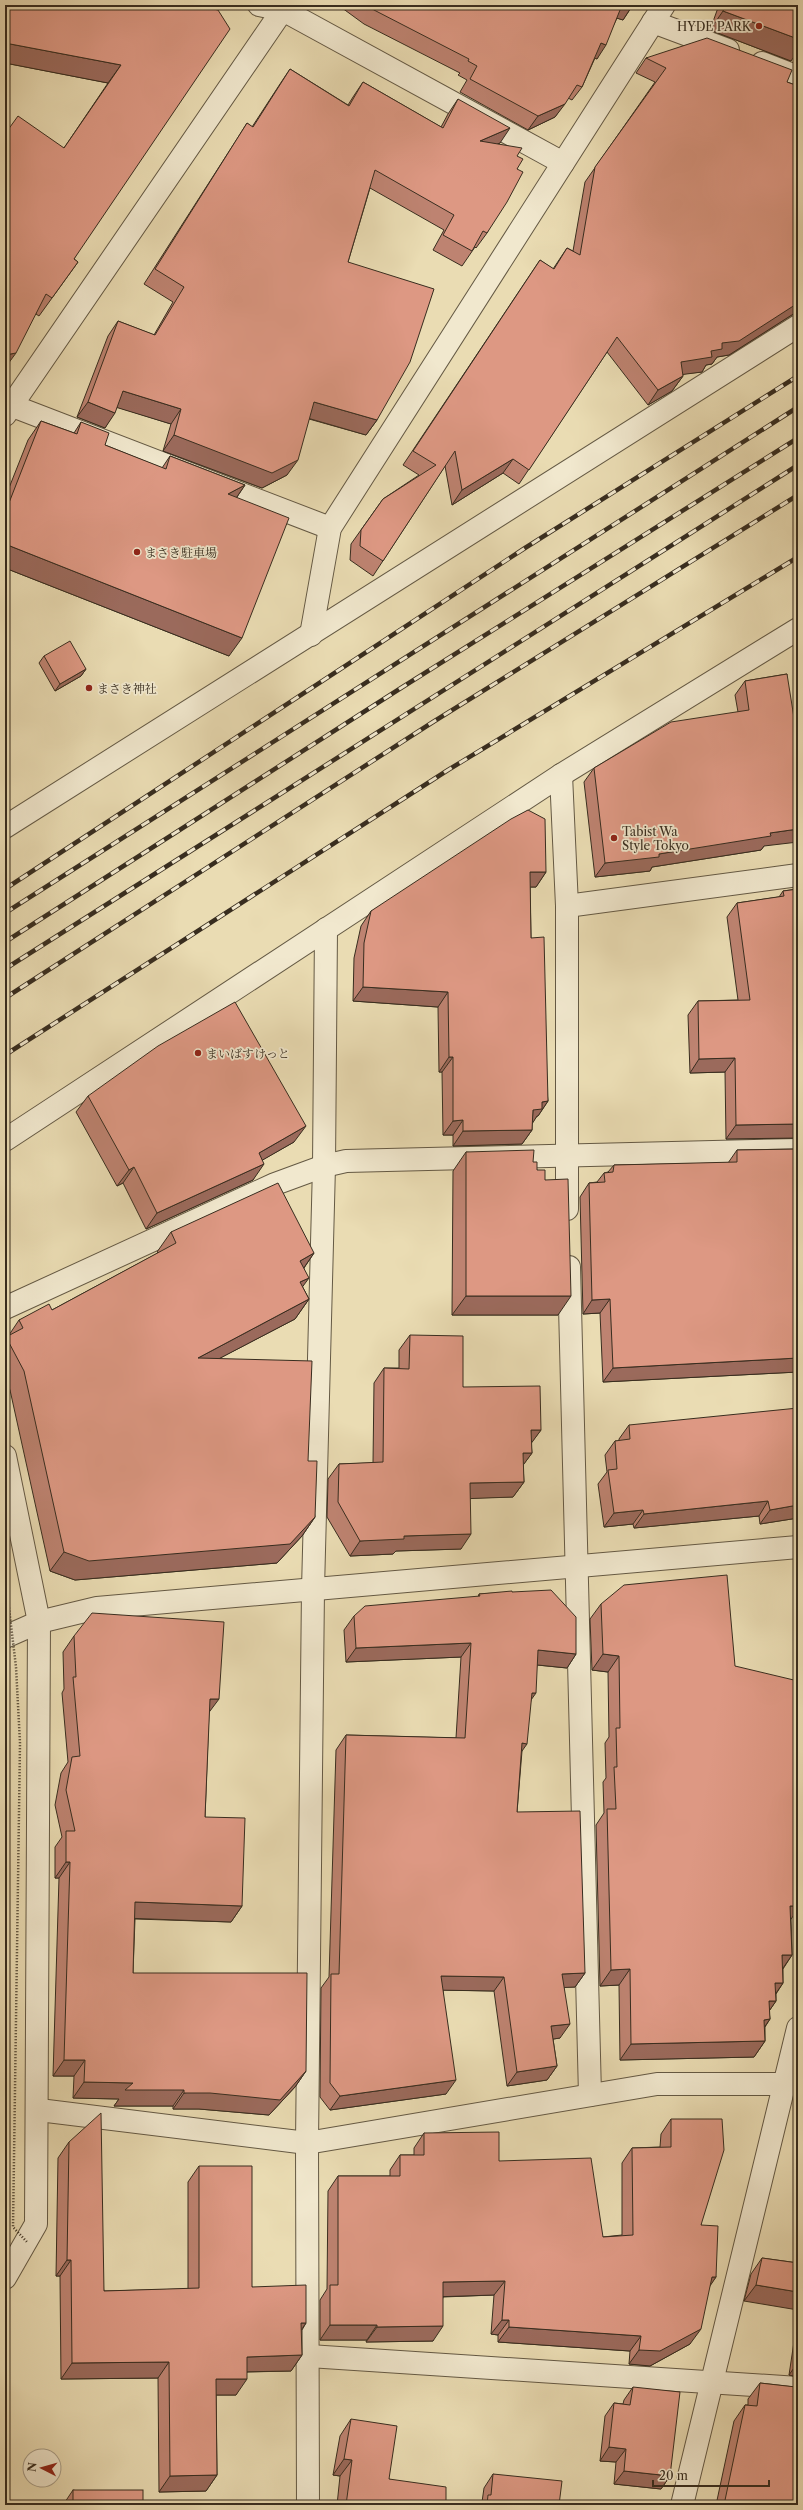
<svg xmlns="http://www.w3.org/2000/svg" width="803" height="2510" font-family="'Libre Caslon Text','Noto Serif JP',serif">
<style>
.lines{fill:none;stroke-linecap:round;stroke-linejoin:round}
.minor-casing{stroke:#645944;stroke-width:24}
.minor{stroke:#f1e8ce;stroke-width:22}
.rail-casing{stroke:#382d1f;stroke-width:4.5}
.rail{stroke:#f1e8ce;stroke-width:3;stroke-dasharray:9;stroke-linecap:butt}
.path-bridge{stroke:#382d1f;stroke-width:2.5;stroke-dasharray:1 2;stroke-linecap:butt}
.wall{fill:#be8371;stroke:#382d1f}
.shaded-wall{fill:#9b6a5c;stroke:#382d1f}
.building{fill:#dd9883;stroke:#382d1f}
.poi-dot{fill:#8f2418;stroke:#f1e8ce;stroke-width:1.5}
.labels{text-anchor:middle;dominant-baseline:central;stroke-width:3.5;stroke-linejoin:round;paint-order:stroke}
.poi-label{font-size:12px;fill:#382d1f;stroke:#f1e8ce;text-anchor:start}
</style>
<rect width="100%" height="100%" fill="#eadcb3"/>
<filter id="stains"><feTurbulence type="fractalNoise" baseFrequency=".005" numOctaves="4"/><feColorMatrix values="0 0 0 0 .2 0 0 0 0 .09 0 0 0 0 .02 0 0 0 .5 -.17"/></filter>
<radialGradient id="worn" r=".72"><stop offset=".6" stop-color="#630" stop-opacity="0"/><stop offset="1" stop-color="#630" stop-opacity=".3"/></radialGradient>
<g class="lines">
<defs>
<g id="minor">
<path d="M259 5 283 10 563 163"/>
<path d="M653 22 728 50"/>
<path d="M762 63 798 77"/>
<path d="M5 403 330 528"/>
<path d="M5 415 286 5"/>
<path d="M311 635 330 528 664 5"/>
<path d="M561 775 567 906V1209"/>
<path d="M5 827 798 326"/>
<path d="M567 906 798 875"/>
<path d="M5 1140 561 775 798 629"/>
<path d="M569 1267 590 2095"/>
<path d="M5 1308 275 1184 324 1166 346 1161 798 1150"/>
<path d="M5 1456 39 1622 36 2224 5 2278"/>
<path d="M5 1637 39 1622 97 1608 798 1547"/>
<path d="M39 2110 307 2143 657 2084H798"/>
<path d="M309 2356 798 2388"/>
<path d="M308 2505 307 2143 313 1589 324 1166 326 929"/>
<path d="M682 2505 798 2028"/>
</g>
</defs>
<use href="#minor" class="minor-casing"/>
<use href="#minor" class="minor"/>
<defs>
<g id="rail">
<path d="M5 889 525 548 798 376"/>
<path d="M5 913 798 407"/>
<path d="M5 942 401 688 798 438"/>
<path d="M5 969 798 465"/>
<path d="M5 998 433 722 798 495"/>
<path d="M5 1055 448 770 798 557"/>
</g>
</defs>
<use href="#rail" class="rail-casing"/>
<use href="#rail" class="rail"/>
<path class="path-bridge" d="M5 1575 16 1667 20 1743 13 2227 27 2242"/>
</g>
<g class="wall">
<path d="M5 5H194L74 259 78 262 39 316 36 314 64 148 108 83 5 63Z"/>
<path d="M338 5H633L623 20 617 18 597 59 595 58 582 87 572 100 568 98 555 117 528 130 460 92 467 80 458 75 460 73 364 24Z"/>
<path d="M719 5H798L791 61 710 30Z"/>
<path d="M646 58 787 82 798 86V311L729 355 717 357 712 364 706 365 702 372 682 374 683 376 672 391 648 405 607 352 519 484 503 473 452 505 445 466 373 576 350 560 351 544 383 499 419 475 403 465 540 260 553 269 567 248 573 251 585 182 655 82 636 73Z"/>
<path d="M290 69 348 105 353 97 363 82 441 127 448 114 458 99 500 143 497 144 517 156V169L487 233 476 248 475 247 462 266 433 250 444 230 370 188 348 262 377 420 366 435 309 419 287 475 262 488 163 451 171 424 117 407 105 428 77 417 108 336 118 321 154 335 173 302 144 284 237 139 247 123 252 127 280 84Z"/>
<path d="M41 421 74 433 81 422 105 445 162 468 170 456 245 485 237 497 229 656 5 568V498L28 440Z"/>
<path d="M44 656 86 669 81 676 55 691 39 663Z"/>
<path d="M787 674 764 846 761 850 652 867 650 871 595 877 584 782 594 768 738 712 735 695 745 681Z"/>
<path d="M546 872 536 887H530L531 938 548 1101 538 1116H537L532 1123V1130L522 1144 453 1146V1135H443L442 1072H439L438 1007 353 1001 354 958 361 926 371 911Z"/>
<path d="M798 889V1138L726 1139 725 1072 690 1073 688 1015 698 1001 738 1000 727 917 737 903 779 897 783 891Z"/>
<path d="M88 1096 294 1142 262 1160 253 1180 146 1229 123 1183 117 1186 76 1112Z"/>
<path d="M798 1149V1372L603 1382 600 1313 583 1314 580 1197 589 1183 597 1182 604 1173 608 1172 614 1165 728 1163 737 1150Z"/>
<path d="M466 1152 533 1162 537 1170 545 1180 558 1315H452L453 1171Z"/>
<path d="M171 1232 314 1253 304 1268 302 1286 309 1299 295 1319 220 1358 308 1461 315 1517 302 1536 277 1563 75 1580 50 1571 10 1390 5 1381V1338L6 1337 9 1335 19 1320 52 1310 158 1253 157 1252Z"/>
<path d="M410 1335 463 1387 541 1430 531 1443 532 1453 523 1465 524 1482 513 1497 470 1498 461 1549 396 1551 393 1554 350 1556 327 1517 328 1479 339 1464 373 1463 374 1383 384 1368H399V1350Z"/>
<path d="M629 1425 798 1518 760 1524 759 1516 634 1528 633 1524 604 1527 598 1484 607 1472 605 1455 615 1441H619V1439Z"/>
<path d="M512 1592 576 1654 567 1668 537 1665 522 1751 517 1812 585 1973 575 1987H564L560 2038 553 2039 557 2066 547 2080 507 2086 494 1991 443 1990 446 2094 330 2110 320 2097 321 1988 329 1977 336 1750 346 1735 456 1738 461 1657 346 1662 344 1630 354 1616 478 1597 479 1594Z"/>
<path d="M601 1604 735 1666 791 1919 792 1955 783 1969V1983L776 1994V2001L769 2011 770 2019 765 2027V2041L754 2057 620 2060 619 1985 600 1986 596 1825 604 1813 603 1782 606 1778 605 1743 609 1737 608 1672 592 1670 590 1619Z"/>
<path d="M74 1636 209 1712 205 1817 242 1906 231 1922 135 1919 133 1973 306 2071 295 2087 269 2115 199 2109H173V2106H114L119 2099 73 2098 74 2076H53L59 1878H55V1847L62 1837 55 1805 61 1773 68 1762 62 1693 64 1689 63 1652Z"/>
<path d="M671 2119 716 2277 710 2285 690 2344 650 2366 629 2364 630 2351 498 2342V2335L491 2334 494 2295 443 2297 433 2341 366 2342 367 2340H320V2300L327 2289 328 2191 338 2176H390V2170L400 2155H414V2148L424 2133 499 2161 603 2237 622 2235V2163L632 2148 660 2147 661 2134Z"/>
<path d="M69 2142 104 2291 188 2289V2182L199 2166 252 2287 306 2323 302 2330V2355L291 2371 247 2372 236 2395H216L217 2475 206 2491 159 2492 158 2378 61 2379 60 2276H56L58 2158Z"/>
<path d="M762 2258 798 2263 744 2301 751 2274Z"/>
<path d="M798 2315V2377L789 2375Z"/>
<path d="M760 2383 794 2387 796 2384 798 2505H716L734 2421 745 2405H748V2399Z"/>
<path d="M633 2387 670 2476 661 2489 614 2484 616 2462 600 2461 605 2416 614 2403 623 2404 624 2400Z"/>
<path d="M351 2419 389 2479 446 2505H337L340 2476 333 2475 340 2436Z"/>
<path d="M493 2474 559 2505H480L482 2502 484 2488Z"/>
<path d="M73 2490 143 2505H63Z"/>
</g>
<g class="shaded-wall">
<path d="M621 5H628L632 6 623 20 613 17Z"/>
<path d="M723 11 798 39V51L791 61 710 30Z"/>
<path d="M5 43 121 65 108 83 5 63Z"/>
<path d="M601 43 606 45 597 59 592 57Z"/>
<path d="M565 104 555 117 528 130 538 116Z"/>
<path d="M510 128 500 143 470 156 480 141Z"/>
<path d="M798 303V311L729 355 717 357 712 364 706 365 702 372 671 376 681 362 722 343Z"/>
<path d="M16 353 5 368V355Z"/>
<path d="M683 376 672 391 648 405 658 390Z"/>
<path d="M123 391 181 409 171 424 112 406Z"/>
<path d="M88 402 115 413 105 428 77 417Z"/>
<path d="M314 402 377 420 366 435 304 417Z"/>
<path d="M174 435 298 460 287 475 262 488 163 451Z"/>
<path d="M513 459 503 473 452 505 462 490Z"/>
<path d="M245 485 232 504 228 494Z"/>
<path d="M5 544 242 638 229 656 5 568Z"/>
<path d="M86 669 81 676 55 691 60 684Z"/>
<path d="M798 829V842L764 846 761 850 652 867 650 871 595 877 605 863 659 854 770 833Z"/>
<path d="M530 872H546L536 887H520Z"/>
<path d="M363 987 448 992 438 1007 353 1001Z"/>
<path d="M449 1057H453L442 1072H439Z"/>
<path d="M735 1058 725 1072 690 1073 699 1059Z"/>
<path d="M548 1101 538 1116H537L532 1124 533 1110 542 1102Z"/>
<path d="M463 1120 453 1135H443L453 1121Z"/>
<path d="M798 1124V1138L726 1139 736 1125Z"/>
<path d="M306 1126 294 1142 247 1169 259 1153Z"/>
<path d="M532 1130 522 1144 453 1146 463 1131Z"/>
<path d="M264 1164 253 1180 146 1229 157 1213Z"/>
<path d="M134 1167 123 1183 117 1186 129 1170Z"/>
<path d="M314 1253 301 1272 300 1261Z"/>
<path d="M309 1278 295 1297 300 1282Z"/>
<path d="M466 1296H571L558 1315H452Z"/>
<path d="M309 1299 295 1319 184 1377 198 1358Z"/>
<path d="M610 1299 600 1313 583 1314 592 1300Z"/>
<path d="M798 1358V1372L603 1382 613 1368Z"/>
<path d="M531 1430H541L530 1445Z"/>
<path d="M523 1453H532L521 1468Z"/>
<path d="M524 1482 513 1497 459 1499 470 1483Z"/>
<path d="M768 1501 759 1516 634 1528 644 1514Z"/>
<path d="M798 1505V1518L760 1524 770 1510Z"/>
<path d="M643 1510 633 1524 604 1527 614 1513Z"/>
<path d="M315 1517 302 1536 277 1563 75 1580 50 1571 64 1552Z"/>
<path d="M471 1534 461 1549 396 1551 393 1554 350 1556 360 1541 404 1536Z"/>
<path d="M471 1643 461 1657 346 1662 356 1648Z"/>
<path d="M538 1650 576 1654 567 1668 528 1664Z"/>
<path d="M603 1654 619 1656 608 1672 592 1670Z"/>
<path d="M532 1693H536L526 1707Z"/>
<path d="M210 1699H219L207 1715Z"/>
<path d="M522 1743 527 1744 517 1758Z"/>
<path d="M66 1862H70L59 1878H55Z"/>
<path d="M135 1902 242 1906 231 1922 124 1918Z"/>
<path d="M790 1906H798V1909L789 1922Z"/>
<path d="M782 1955H792L781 1971Z"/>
<path d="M630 1969 619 1985 600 1986 611 1970Z"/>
<path d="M585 1973 575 1987 553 1988 562 1974Z"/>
<path d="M441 1976 504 1977 494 1991 432 1990Z"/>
<path d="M775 1983H783L772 1999Z"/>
<path d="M769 2001H776L765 2017Z"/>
<path d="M770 2019 759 2035 764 2020Z"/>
<path d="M570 2024 560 2038 541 2041 551 2026Z"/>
<path d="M765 2041 754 2057 620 2060 631 2044Z"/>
<path d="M64 2060H85L74 2076H53Z"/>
<path d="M557 2066 547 2080 507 2086 517 2072Z"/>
<path d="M306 2071 295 2087 269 2115 199 2109H173L184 2093Z"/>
<path d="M456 2080 446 2094 330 2110 340 2096Z"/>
<path d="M84 2082 133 2083 184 2090 173 2106H114L119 2099 73 2098Z"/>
<path d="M67 2260H71L60 2276H56Z"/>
<path d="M712 2277H716L706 2292Z"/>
<path d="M505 2281 494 2295 432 2297 443 2282Z"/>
<path d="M756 2285 798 2292V2310L744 2301Z"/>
<path d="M502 2320H509L498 2335 491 2334Z"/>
<path d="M301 2323H306L295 2339Z"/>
<path d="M330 2325H377L367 2340H320Z"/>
<path d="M443 2326 433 2341 366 2342 377 2327Z"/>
<path d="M509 2327 641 2336 630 2351 498 2342Z"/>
<path d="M701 2329 690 2344 650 2366 629 2364 639 2350Z"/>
<path d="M302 2355 291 2371 236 2372 247 2357Z"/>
<path d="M169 2362 158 2378 61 2379 72 2363Z"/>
<path d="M798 2362V2377L789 2375Z"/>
<path d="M216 2379H247L236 2395H205Z"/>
<path d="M609 2447 626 2449 616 2462 600 2461Z"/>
<path d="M344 2459 352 2460 340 2476 333 2475Z"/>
<path d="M624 2471 670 2476 661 2489 614 2484Z"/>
<path d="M217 2475 206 2491 159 2492 170 2476Z"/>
</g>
<g class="building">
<path d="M5 5H194L218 10 230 29 74 259 78 262 52 298 46 294 16 353 5 355V134L18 116 64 148 121 65 5 43Z"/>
<path d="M366 5H622L606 45 601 43 582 87 577 85 565 104 538 116 470 79 477 66 468 61 469 59 374 10Z"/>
<path d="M725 5H798V39L723 11Z"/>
<path d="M707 38 792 70 787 82 798 86V303L739 341 722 343V349L711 351 712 357 681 362 683 376 658 390 617 337 529 470 513 459 462 490 455 451 383 561 360 546 361 530 383 499 436 465 413 451 540 260 554 269 567 248 580 255 595 167 666 68 646 58Z"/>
<path d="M290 69 349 106 363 82 443 128 458 99 510 128 480 141 522 148 517 156 523 159 517 169 523 172 507 202 487 233 483 231 472 251 443 235 454 215 375 170 348 262 434 289 410 362 377 420 314 402 298 460 272 473 174 435 181 409 123 391 115 413 88 402 118 321 155 335 184 287 155 269 247 123 253 127Z"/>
<path d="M41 421 77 434 81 422 109 433 105 445 166 469 170 456 245 485 228 494 289 518 242 638 5 544V513Z"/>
<path d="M70 641 86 669 60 684 44 656Z"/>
<path d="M787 674 798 743V829L770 833 771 836 659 854V857L605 863 594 768 671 722 749 710 745 681Z"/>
<path d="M528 810 545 819 546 872H530L531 938 544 937 548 1101 542 1102V1109L533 1110 532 1130 463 1131V1120L453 1121V1057H449L448 992 363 987 364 943 371 911 511 819Z"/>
<path d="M798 889V1124L736 1125 735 1058 699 1059 698 1001 750 1000 737 903 784 896 783 891Z"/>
<path d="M235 1002 306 1126 259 1153 264 1164 157 1213 134 1167 129 1170 88 1096 158 1046Z"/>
<path d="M798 1149V1358L613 1368 610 1299 592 1300 589 1183 605 1182 604 1173 613 1172 614 1165 737 1162V1150Z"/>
<path d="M534 1150 533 1162H537V1170H545V1180L568 1179 571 1296H466V1152Z"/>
<path d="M278 1183 314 1253 300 1261 309 1278 300 1282 309 1299 198 1358 312 1361 308 1461H317L315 1517 290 1544 89 1561 64 1552 24 1371 6 1337 23 1328 19 1320 49 1304 52 1310 176 1243 171 1232Z"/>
<path d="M410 1335 463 1336V1387L540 1386 541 1430H531L532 1453H523L524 1482 470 1483 471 1534 404 1536V1539L360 1541 338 1502 339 1464 383 1462 384 1368 409 1369Z"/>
<path d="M798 1408V1505L770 1510 768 1501 644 1514 643 1510 614 1513 608 1470 617 1469 615 1441 630 1439 629 1425Z"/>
<path d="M727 1575 735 1666 798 1681V1906H790L792 1955H782L783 1983H775L776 2001H769L770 2019 764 2020 765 2041 631 2044 630 1969 611 1970 607 1809H616L614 1767H617L616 1728H620L619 1656 603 1654 601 1604 624 1585Z"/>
<path d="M551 1590 576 1617V1654L538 1650 536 1693H532L527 1744 522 1743 517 1812 580 1811 585 1973 562 1974 570 2024 551 2026 557 2066 517 2072 504 1977 441 1976 456 2080 340 2096 330 2083 331 1974H339L346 1735 465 1738 471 1643 356 1648 354 1616 365 1606 480 1596 479 1594 512 1591V1592Z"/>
<path d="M92 1613 224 1622 219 1699H210L205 1817 245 1818 242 1906 135 1902 133 1973H307L306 2071 280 2100 210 2093H184V2090H125L133 2083 84 2082 85 2060H64L70 1862H66V1831H75L66 1790 72 1757 80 1756 73 1677H76L74 1636Z"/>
<path d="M101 2113 104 2291 199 2288V2166H252V2287L306 2285V2323H301L302 2355 247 2357V2379H216L217 2475 170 2476 169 2362 72 2363 71 2260H67L69 2142Z"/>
<path d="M671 2119H722L724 2150 701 2225 718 2226 716 2277H712L701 2329 660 2351 639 2350 641 2336 509 2327V2320H502L505 2281 443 2282V2326L377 2327V2325H330V2285H338V2176H400V2155H424V2133L499 2132V2161L591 2158 603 2237 633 2235 632 2148 671 2147Z"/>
<path d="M762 2258 798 2263V2292L756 2285Z"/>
<path d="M760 2383 796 2387V2384H798V2505H724L745 2405 757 2406Z"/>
<path d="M633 2387 680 2392 670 2476 624 2471 626 2449 609 2447 614 2403 630 2405Z"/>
<path d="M351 2419 397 2426 389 2479 446 2487V2505H346L352 2460 344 2459Z"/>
<path d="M493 2474 562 2481 559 2505H487L488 2495H491Z"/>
<rect x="73" y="2490" width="70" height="15"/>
</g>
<g class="poi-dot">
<circle cx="759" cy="26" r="4"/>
<circle cx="137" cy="552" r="4"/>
<circle cx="89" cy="688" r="4"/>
<circle cx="614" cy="838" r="4"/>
<circle cx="198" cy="1053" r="4"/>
</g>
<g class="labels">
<g class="poi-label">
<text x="751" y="26" text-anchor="end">HYDE PARK</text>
<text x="145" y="552">まさき駐車場</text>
<text x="97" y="688">まさき神社</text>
<text x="622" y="831">Tabist Wa<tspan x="622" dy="14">Style Tokyo</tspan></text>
<text x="206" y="1053">まいばすけっと</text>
</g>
</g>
<rect width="803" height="2510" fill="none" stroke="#eadcb3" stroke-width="20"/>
<rect x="6" y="6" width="791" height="2498" fill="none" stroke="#382d1f" stroke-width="2"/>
<rect x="10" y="10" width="783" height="2490" fill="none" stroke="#382d1f"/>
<g transform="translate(42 2468) rotate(276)"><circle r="19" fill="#f1e8ce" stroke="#a79d88"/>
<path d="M0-3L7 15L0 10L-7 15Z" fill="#8f2418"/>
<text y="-6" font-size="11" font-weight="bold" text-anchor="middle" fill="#382d1f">N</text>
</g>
<path d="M653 2480v6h116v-6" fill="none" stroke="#382d1f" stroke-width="2"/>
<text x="659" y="2480" font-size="12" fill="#382d1f" stroke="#f1e8ce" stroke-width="3" paint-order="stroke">20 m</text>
<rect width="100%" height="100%" filter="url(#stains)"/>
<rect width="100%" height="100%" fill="url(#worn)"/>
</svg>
